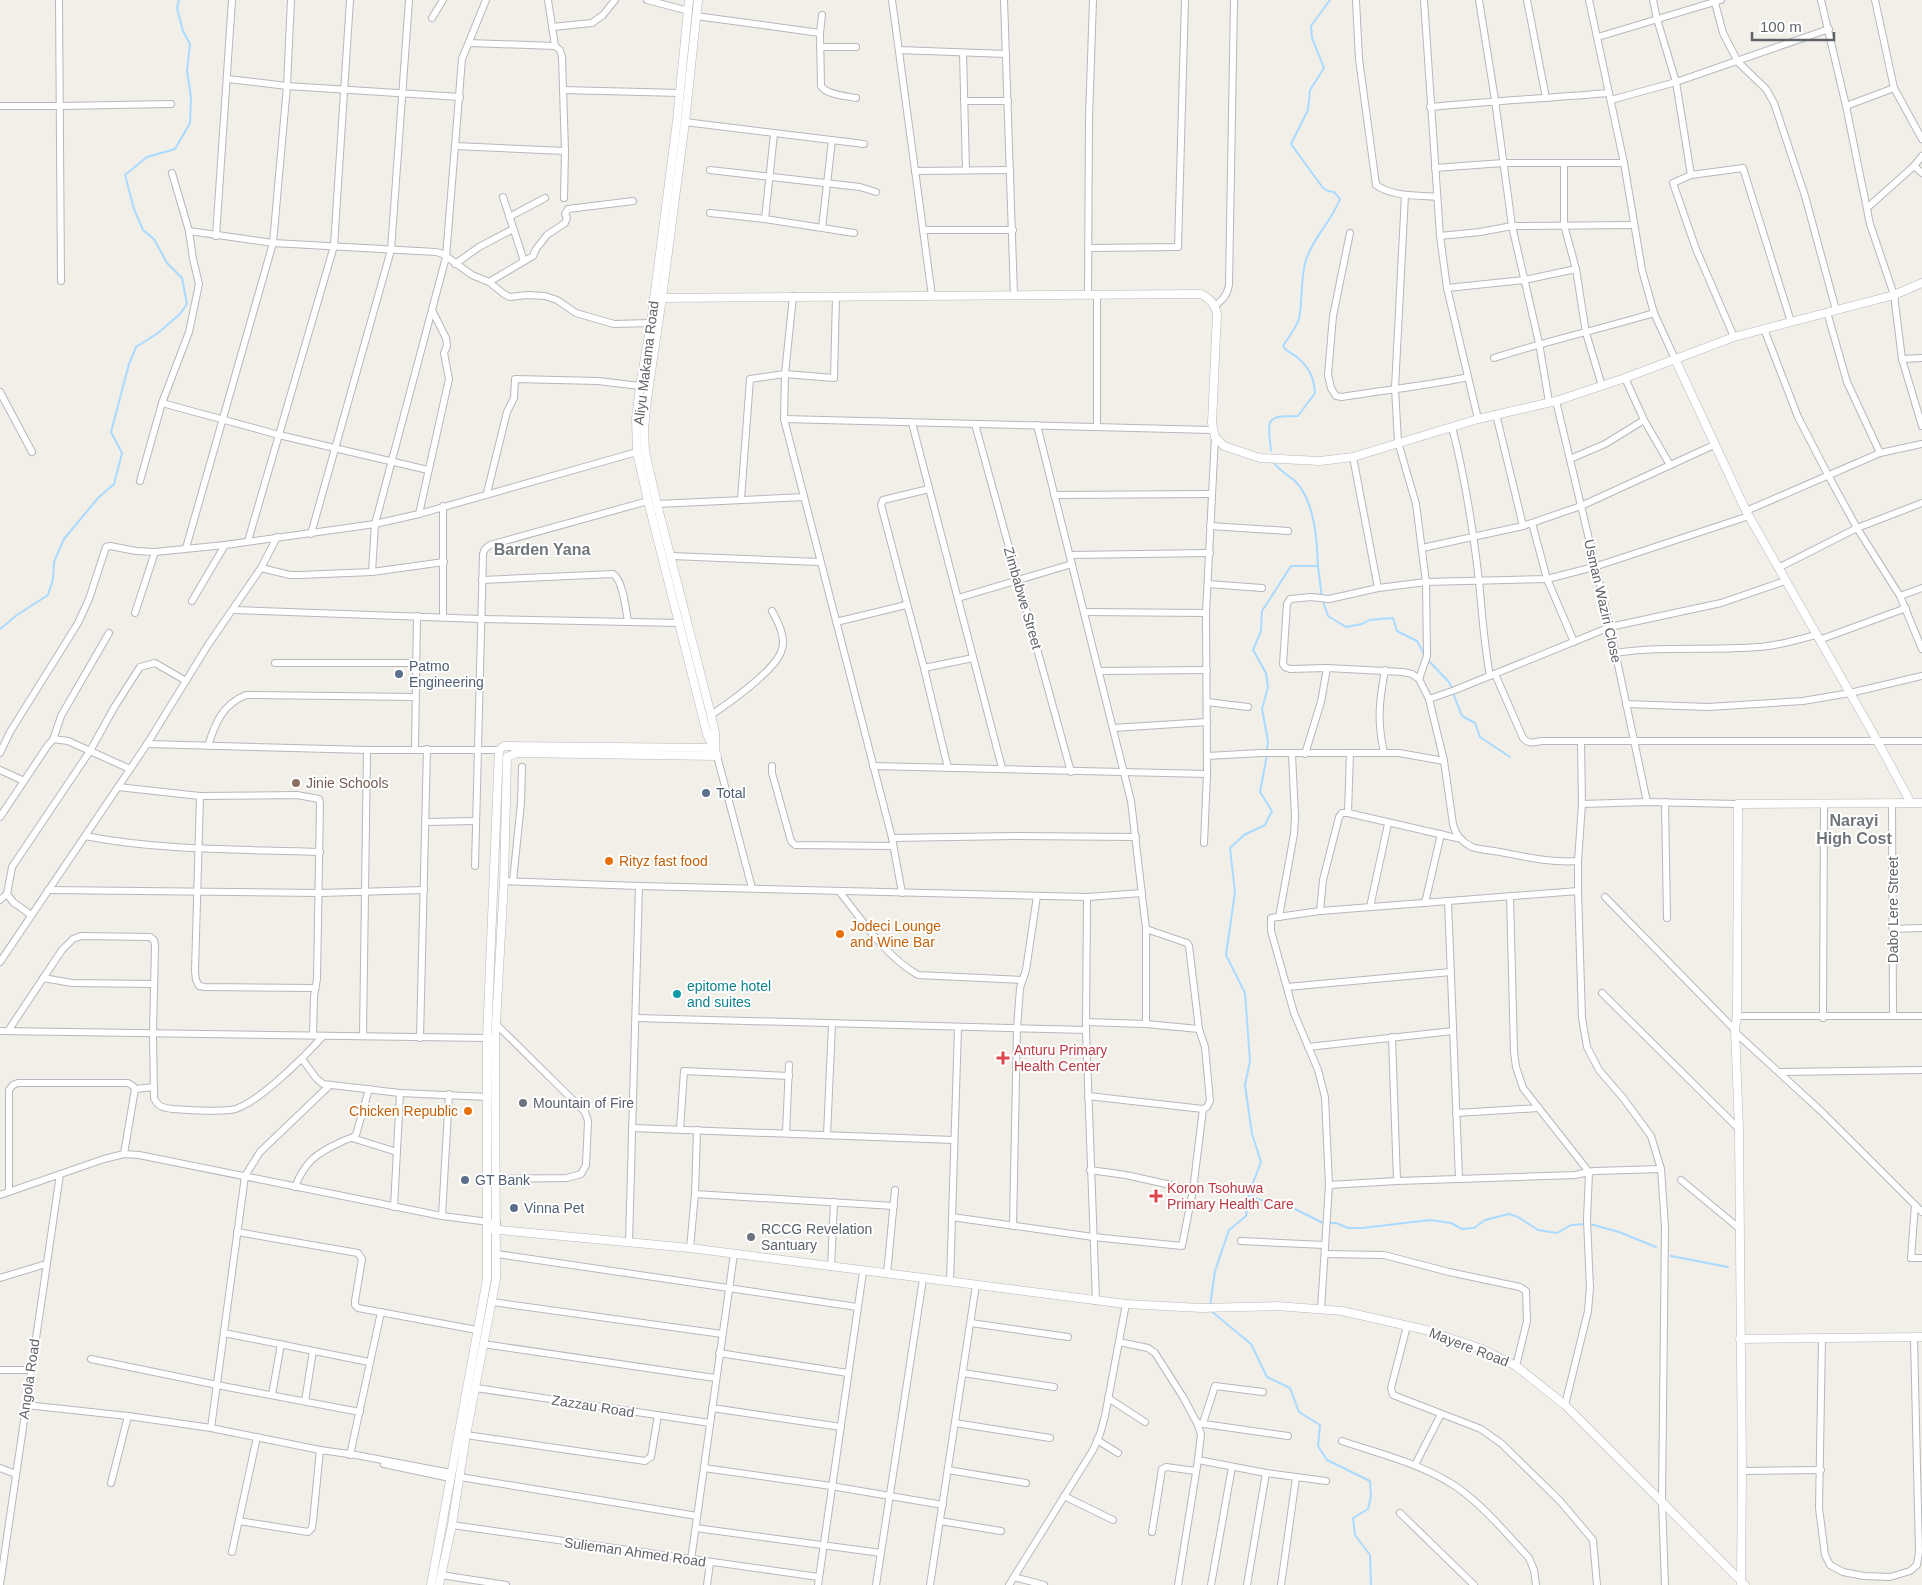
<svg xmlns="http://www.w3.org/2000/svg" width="1922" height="1585" font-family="Helvetica,sans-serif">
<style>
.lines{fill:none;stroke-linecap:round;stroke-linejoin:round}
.stream{stroke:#aadaff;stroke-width:2}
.minor-casing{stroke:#b5b8bc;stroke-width:8}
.tertiary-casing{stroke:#b5b8bc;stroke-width:9}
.minor{stroke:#fff;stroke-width:6}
.tertiary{stroke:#fff;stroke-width:8}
.service-dot{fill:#5c6f8a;stroke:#fff;stroke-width:2}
.education-dot{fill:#8d6e63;stroke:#fff;stroke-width:2}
.food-dot{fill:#e8710a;stroke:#fff;stroke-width:2}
.culture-dot{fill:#0f9aa8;stroke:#fff;stroke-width:2}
.health-dot{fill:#e0444e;stroke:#fff;stroke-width:2}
.worship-dot{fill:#6b7280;stroke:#fff;stroke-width:2}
.labels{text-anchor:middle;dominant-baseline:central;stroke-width:4;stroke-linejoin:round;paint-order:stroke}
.street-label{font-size:14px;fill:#5f6368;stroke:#fff}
.service-label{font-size:14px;fill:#4e5e75;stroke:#fff;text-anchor:start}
.education-label{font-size:14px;fill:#785e54;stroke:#fff;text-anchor:start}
.food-label{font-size:14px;fill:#c56008;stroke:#fff;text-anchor:start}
.culture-label{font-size:14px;fill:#0d838f;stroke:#fff;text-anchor:start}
.health-label{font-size:14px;fill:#be3a42;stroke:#fff;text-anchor:start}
.worship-label{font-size:14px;fill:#5b616d;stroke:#fff;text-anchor:start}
.quarter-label{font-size:16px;font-weight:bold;fill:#70757a;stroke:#fff}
</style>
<rect width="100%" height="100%" fill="#f1efe8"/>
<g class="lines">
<g class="stream">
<path d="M1271 451C1268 419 1264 416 1298 416L1315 393C1314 379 1310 368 1298 358 1293 353 1287 353 1283 346 1288 338 1296 328 1299 319 1303 300 1300 279 1306 260 1313 237 1332 221 1340 199L1334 192 1328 191 1323 188 1291 144 1308 110 1310 90 1324 68 1312 38 1311 26 1330 0"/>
<path d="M1318 567 1322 598 1328 616 1346 627 1362 624 1369 620 1393 618 1397 631 1417 641 1425 656"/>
<path d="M0 629 17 615 48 595 53 579 54 562 64 539 98 498 114 484 122 453 111 432 129 364 136 347 158 333 180 314 187 304 182 278 167 263 154 239 143 230 134 209 125 175 147 157 175 149 190 123 191 97 187 71 190 44 183 31 177 8 179 0"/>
<path d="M1428 660 1449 682 1452 688"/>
<path d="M1453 693 1462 716 1475 723 1480 737 1510 757"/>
<path d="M1267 750 1268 741 1262 709 1268 687 1266 673 1253 650 1261 631 1262 611 1291 566H1318C1317 540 1315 501 1295 481 1288 475 1280 471 1274 463"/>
<path d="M1249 1193 1257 1199 1295 1209 1323 1223H1336L1348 1228H1362L1430 1220 1451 1223 1462 1229 1474 1228 1485 1220 1509 1214 1518 1217 1538 1230 1557 1233 1571 1225 1585 1224"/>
<path d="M1590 1224 1619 1232 1656 1247"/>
<path d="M1671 1256 1728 1267"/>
<path d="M1210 1306 1215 1271 1229 1230 1246 1216 1249 1193 1261 1162 1252 1134 1245 1085 1250 1061 1245 993 1226 955 1235 892 1230 848 1244 835 1265 825 1272 811 1260 792 1267 755"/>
<path d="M1210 1310 1251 1344 1267 1377 1290 1388 1299 1412 1320 1425 1318 1446 1327 1460 1370 1481 1371 1496 1368 1509 1353 1518 1355 1535 1370 1555 1371 1585"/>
</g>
<defs>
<g id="minor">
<path d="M59 0 61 281"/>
<path d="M548 0 555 46"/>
<path d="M647 0 689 11"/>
<path d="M892 0 932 296"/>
<path d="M1004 0 1014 295"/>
<path d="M1356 0 1359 59 1376 185C1393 197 1417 195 1437 197"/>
<path d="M1424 0 1440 236 1447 288 1478 419"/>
<path d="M1479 0 1495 100 1512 226 1539 343 1549 402"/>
<path d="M1527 0 1546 98"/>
<path d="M1589 0 1624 163 1642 270 1654 313 1675 359"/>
<path d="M1653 0 1657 19 1676 82 1691 175"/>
<path d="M1821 0 1846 106 1870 224 1894 295 1902 359 1922 426"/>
<path d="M1875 0 1894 88 1922 139"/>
<path d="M1715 3 1723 33 1738 62 1766 89 1774 103 1805 196 1836 310"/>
<path d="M822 15 820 33 821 86C827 95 846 96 856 98"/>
<path d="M696 16 820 33"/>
<path d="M432 18 443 0"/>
<path d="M552 27 592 23 603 15 615 0"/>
<path d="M1598 37 1721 0"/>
<path d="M469 43 555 46 560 50 562 57 565 151 564 198"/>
<path d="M820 47H856"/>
<path d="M899 50 1006 54"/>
<path d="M963 53 966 170"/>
<path d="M228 79 287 86 460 97"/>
<path d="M563 90 680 93"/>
<path d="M1611 100 1676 82 1829 29"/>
<path d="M964 101H1008"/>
<path d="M0 106H60L171 104"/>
<path d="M1846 106 1894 88"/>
<path d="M1430 107C1490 101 1550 98 1609 93"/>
<path d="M685 122 864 144"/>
<path d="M455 146 565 151"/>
<path d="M1564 164V225L1576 269 1586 333 1602 386"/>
<path d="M1914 166 1922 173"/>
<path d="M1435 168 1503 163H1624"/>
<path d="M710 170 860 187 876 192"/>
<path d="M915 171 1010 170"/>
<path d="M1405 195 1395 388 1398 442 1416 504 1426 582 1427 656 1419 679"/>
<path d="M503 197 524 261"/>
<path d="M1867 208 1914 166 1922 156"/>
<path d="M710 213 765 219 854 233"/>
<path d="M509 217 545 198"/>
<path d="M765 219 774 134"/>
<path d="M822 228 832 140"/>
<path d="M923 230H1013"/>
<path d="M189 231 273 243 436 252 443 254 472 275 489 282 504 294 510 297 527 295 545 296 557 300 576 313 614 324 651 323"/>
<path d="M1350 233 1333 316 1328 375 1331 388 1336 396 1342 397C1384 390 1426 386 1468 377"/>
<path d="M216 236 232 0"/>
<path d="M1440 236 1480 232 1512 226 1633 225"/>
<path d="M1089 248 1178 247 1185 0"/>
<path d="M455 264 479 247 513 229"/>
<path d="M489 282 533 256 536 249 547 235 565 223 567 218 565 214 568 209 633 201"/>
<path d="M1447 288 1524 280 1576 269"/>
<path d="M1088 294 1089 118 1093 0"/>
<path d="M793 296 785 374 784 419 892 838 902 893"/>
<path d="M1215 306C1223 299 1227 296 1229 285L1234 0"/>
<path d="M1827 312 1847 382 1880 453"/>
<path d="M1764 329 1798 417 1828 475 1857 528 1900 596 1922 649"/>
<path d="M1734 337 1696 249 1673 183 1691 175 1743 168 1791 322"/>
<path d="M1494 358C1547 341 1601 329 1654 313"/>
<path d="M1902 359 1922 358"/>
<path d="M1625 378 1644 420 1670 465"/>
<path d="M0 392 32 452"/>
<path d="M1556 401 1610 627 1647 802"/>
<path d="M162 403 279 435 428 470"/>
<path d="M1496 414 1523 526"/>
<path d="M784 419 1212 430"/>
<path d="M912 423 1002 768"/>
<path d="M975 424 1071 772"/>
<path d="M1037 425 1131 801 1146 929V1024"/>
<path d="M1097 427V294"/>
<path d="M1452 427C1465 477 1473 529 1479 581 1482 613 1484 644 1490 676"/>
<path d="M1353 457 1378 588"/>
<path d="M1570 459 1605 444 1644 420"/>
<path d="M140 481 162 403 189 332 199 284 193 259 189 231 172 173"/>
<path d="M929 489 883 500 881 505 924 668 948 768"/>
<path d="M487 493 507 412 514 398 515 379 598 381 640 386"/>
<path d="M1054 495 1211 494"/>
<path d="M741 499 750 379 785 374 834 378 836 296"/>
<path d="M657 504 804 497"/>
<path d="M1746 511 1880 453 1922 444"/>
<path d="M419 514 449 379 444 353 447 346 446 338 433 312"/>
<path d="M1532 523 1547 579 1574 642"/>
<path d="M1210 526 1288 531"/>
<path d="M311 534 391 250 409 0"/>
<path d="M248 541 334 246 350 0"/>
<path d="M186 548 273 243 287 86 291 0"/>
<path d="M1422 548 1523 526 1581 506 1714 445"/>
<path d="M1070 555 1210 553"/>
<path d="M671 556 820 562"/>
<path d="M261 568 290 575H300L372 572 444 562"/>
<path d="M1778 568 1857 528 1922 503"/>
<path d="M372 572 375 524 446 257 462 59 486 0"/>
<path d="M482 580 613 574C623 580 626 610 628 622"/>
<path d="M1208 584 1262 588"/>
<path d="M1900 596 1922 588"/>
<path d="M958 598 1072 564"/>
<path d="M192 601 225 545"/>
<path d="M234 610 481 619 679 623"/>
<path d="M1084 612 1206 613"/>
<path d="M135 613 155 552"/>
<path d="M443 617V506"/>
<path d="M836 622 906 605"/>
<path d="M1819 640 1906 608"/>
<path d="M1615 653C1666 645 1717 652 1768 646 1784 644 1800 639 1816 635"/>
<path d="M275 663H415"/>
<path d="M924 668 973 658"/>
<path d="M1099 671 1207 670"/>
<path d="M1495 674 1523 738C1529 745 1534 742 1542 741H1922"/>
<path d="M1429 699 1455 690 1610 627 1721 603 1785 581"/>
<path d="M1207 702 1248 707"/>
<path d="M1626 704 1708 707 1803 701 1850 693 1922 676"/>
<path d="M711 715C729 703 774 671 781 652 787 638 778 622 772 611"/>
<path d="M1113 728 1207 722"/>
<path d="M53 739 68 741 130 769"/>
<path d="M1581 741 1582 804 1578 861V891L1582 1018 1587 1047 1599 1070 1623 1098 1651 1136 1661 1169 1665 1227 1662 1501 1665 1585"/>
<path d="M147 744 367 750H499"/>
<path d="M208 746C215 723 223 704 246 695L415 697"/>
<path d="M415 749 417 616"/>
<path d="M0 753 10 732 78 623 89 599 106 547 110 546 136 551 155 552 225 545 375 524 419 514 637 452"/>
<path d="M1384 753C1377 720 1379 703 1385 670"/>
<path d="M1305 754 1321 702 1327 668"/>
<path d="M717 756 752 888"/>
<path d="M1207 756 1261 753H1399L1444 761"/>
<path d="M772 766V773L791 841 795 845 893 846"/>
<path d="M873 766 1207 774"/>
<path d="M0 770 24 781"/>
<path d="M118 787 200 796 297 795 319 799 320 803 317 979 314 996 313 1035"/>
<path d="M200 796 195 971 196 980 199 986 205 987 315 988"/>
<path d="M1665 802 1667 918"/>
<path d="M1892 803 1893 1016"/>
<path d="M1582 804 1647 802 1738 804"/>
<path d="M1348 813 1350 753"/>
<path d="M0 817 48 745 53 740 61 716 109 633"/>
<path d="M426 822 476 821"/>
<path d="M85 836C162 851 242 849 320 852"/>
<path d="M892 838 1015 836 1136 837"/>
<path d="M1204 843 1207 774 1206 613 1215 437"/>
<path d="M1578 861C1551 863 1526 857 1500 852 1491 850 1480 850 1472 847 1462 842 1455 834 1453 824L1444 761 1429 699 1419 679 1412 674 1403 672 1327 668 1290 669 1285 667 1283 664 1287 604 1290 599 1311 597 1329 599 1378 588 1426 582 1547 579 1594 567 1749 516"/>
<path d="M475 866 483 554 485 549 490 545 648 501"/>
<path d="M504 881 639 886 1087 897 1142 893"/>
<path d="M513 881 521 803 522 767"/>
<path d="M48 890 320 893 424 890"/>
<path d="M839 891C863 921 885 956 918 975L1022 980"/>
<path d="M7 894 13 902 31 915"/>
<path d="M1510 896 1514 1052 1516 1067 1523 1088 1589 1172 1587 1220 1590 1288 1588 1311 1565 1405"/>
<path d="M1087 897 1086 1030 1096 1301"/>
<path d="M1605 897 1735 1030"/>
<path d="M0 900 7 894 12 867 90 751 115 706 140 667 155 663 186 681"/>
<path d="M1448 901 1459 1179"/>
<path d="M1425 903 1441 834"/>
<path d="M1370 907 1388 824"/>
<path d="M1320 911 1323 880 1339 817 1342 813H1348L1461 839"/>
<path d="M1279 917 1294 834 1295 816 1292 754"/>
<path d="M1893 929 1922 928"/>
<path d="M0 962 147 744 208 645 261 568 277 537"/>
<path d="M43 978 72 983 153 984"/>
<path d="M1287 987 1451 972"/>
<path d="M1602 993 1739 1129"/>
<path d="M1737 1016H1922"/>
<path d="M636 1018 1086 1030"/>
<path d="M1823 1018 1824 804"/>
<path d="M1086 1022 1146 1024 1199 1029"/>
<path d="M0 1031 487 1038"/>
<path d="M8 1031 62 950 73 939 81 936 150 937 154 940 155 946 153 1033 154 1098C158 1107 164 1108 173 1109 192 1110 212 1112 231 1110 255 1107 306 1055 323 1036"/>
<path d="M1737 1034 1821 1111 1922 1212"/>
<path d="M363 1036 367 750"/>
<path d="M1392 1037 1397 1181"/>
<path d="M420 1038 427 749"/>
<path d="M1308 1047 1453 1031"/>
<path d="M302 1059 316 1078 323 1084 400 1093 488 1097"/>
<path d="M1779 1072 1922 1070"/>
<path d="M135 1089 154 1087"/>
<path d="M1088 1096 1203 1109 1207 1107 1210 1101 1205 1047 1199 1029 1189 946 1187 943 1146 929"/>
<path d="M1456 1113 1539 1108"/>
<path d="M632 1128 954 1140"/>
<path d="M680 1129 684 1071 789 1076"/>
<path d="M786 1133 789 1065"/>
<path d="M827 1135 832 1024"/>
<path d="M352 1138 397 1152"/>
<path d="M124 1154 135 1089"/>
<path d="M1090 1170 1126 1175 1193 1190"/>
<path d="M497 1179 567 1178 581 1174 586 1165 588 1121 585 1112 497 1025"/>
<path d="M1681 1180 1740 1229"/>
<path d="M1329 1185 1397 1181 1575 1175 1594 1171 1661 1169"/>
<path d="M295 1187C305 1161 317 1153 341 1142 346 1139 351 1139 356 1135L369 1089"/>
<path d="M9 1192V1090L13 1085 18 1083H128L133 1086 135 1089"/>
<path d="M695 1194 894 1206"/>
<path d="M0 1195 104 1159 124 1154 139 1155 442 1216 497 1223"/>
<path d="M1915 1205 1911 1258H1922"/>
<path d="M394 1207 400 1093"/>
<path d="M442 1216 449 1094"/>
<path d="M952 1217 1093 1237 1182 1246 1193 1190 1203 1109"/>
<path d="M1013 1226 1017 1029 1020 988 1026 970 1037 896"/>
<path d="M237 1232 358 1253 362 1259 355 1301V1305L358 1308 477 1330"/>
<path d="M1241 1241 1325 1245"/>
<path d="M629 1242 639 886"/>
<path d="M690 1248 695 1194 697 1130"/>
<path d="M497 1254 857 1307"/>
<path d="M1325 1254 1384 1255 1449 1272 1520 1287 1526 1291 1527 1321 1516 1366"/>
<path d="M831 1267 834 1202"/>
<path d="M887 1274 895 1190"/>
<path d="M0 1278 46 1264"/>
<path d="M950 1282 958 1028"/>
<path d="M492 1302 722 1334"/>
<path d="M1321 1309 1329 1185 1325 1097 1318 1070 1294 1013 1271 931V918L1320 911 1578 891"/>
<path d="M971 1323 1068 1337"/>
<path d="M1407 1326 1391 1388 1393 1395 1481 1429 1502 1444 1560 1501 1593 1540 1597 1585"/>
<path d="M224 1333 369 1362"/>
<path d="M1822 1339 1819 1508 1825 1555 1830 1565 1843 1572 1864 1576 1890 1577 1910 1571 1917 1565 1919 1552 1914 1338"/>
<path d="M1119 1342 1148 1348 1155 1353 1183 1397 1197 1423 1201 1434 1198 1460 1266 1473 1326 1481"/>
<path d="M483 1344 715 1378"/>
<path d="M719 1353 848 1373"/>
<path d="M91 1359 222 1386 360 1412"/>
<path d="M0 1370H31"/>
<path d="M963 1373 1054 1387"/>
<path d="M476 1388 710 1423"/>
<path d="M272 1395 281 1344"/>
<path d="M1108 1398 1145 1422"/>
<path d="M305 1401 313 1351"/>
<path d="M26 1405 128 1416 211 1428 320 1450 356 1455 451 1473"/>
<path d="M712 1408 841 1427"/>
<path d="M955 1423 1050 1438"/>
<path d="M1197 1423 1288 1436"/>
<path d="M1203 1423 1215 1386 1263 1392"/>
<path d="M211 1428 245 1176 260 1152 330 1085"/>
<path d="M466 1435 645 1461 651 1457 658 1415"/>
<path d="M1097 1440 1118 1453"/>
<path d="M1342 1441C1377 1453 1415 1462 1447 1481 1476 1497 1506 1533 1529 1558L1534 1570 1536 1585"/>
<path d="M350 1455 381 1312"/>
<path d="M384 1464 450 1478"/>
<path d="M1415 1465 1441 1414"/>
<path d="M0 1468 16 1474"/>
<path d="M704 1468 831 1486 943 1505"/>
<path d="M948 1470 1026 1483"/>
<path d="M1742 1471 1821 1470"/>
<path d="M460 1477 697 1516"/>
<path d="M111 1483 128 1416"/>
<path d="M1064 1496 1113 1520"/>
<path d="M1400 1513 1474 1585"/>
<path d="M239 1521 308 1532 312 1528 313 1521 320 1450"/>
<path d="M940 1521 1001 1531"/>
<path d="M452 1525 819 1577"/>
<path d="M696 1528 881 1553"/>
<path d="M1152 1532 1162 1469 1166 1467 1196 1471"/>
<path d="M232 1552 257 1437"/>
<path d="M691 1560 734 1254"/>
<path d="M441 1575 506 1585"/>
<path d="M1014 1577 1044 1585"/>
<path d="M0 1585 60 1174"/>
<path d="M707 1585 710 1563"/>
<path d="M818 1585 863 1272"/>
<path d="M876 1585 923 1279"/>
<path d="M930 1585 976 1285"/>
<path d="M1009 1585 1093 1450 1100 1434 1105 1416 1126 1304"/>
<path d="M1178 1585 1198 1460"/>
<path d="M1211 1585 1232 1467"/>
<path d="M1247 1585 1266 1473"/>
<path d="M1281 1585 1296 1478"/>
</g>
<g id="tertiary">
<path d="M698 0 685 122 662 298 647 399 644 429 645 452 657 504 711 715 715 733V746"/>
<path d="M654 298 1201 294C1210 299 1214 303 1217 314L1212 423 1215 437 1224 446 1260 458 1320 461 1353 457 1478 419 1556 401 1625 378 1734 337 1894 295 1922 283"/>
<path d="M1675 359 1746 511 1878 742 1911 803"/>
<path d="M488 1229 690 1248 1126 1304 1201 1308 1277 1306 1342 1311 1426 1330 1482 1349 1516 1366 1565 1405 1745 1585"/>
<path d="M1740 1339 1922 1337"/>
<path d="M1741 1583 1742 1471 1739 1129 1735 1030 1737 1016 1738 804 1922 803"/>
<path d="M431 1585 487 1279V1038L499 750 504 746 715 748"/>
<path d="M439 1585 452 1525 466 1435 496 1279 495 1039 504 881 507 757 516 753 717 756 707 734 648 501 637 452 636 419 640 386 651 323 677 121 689 0"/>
</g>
</defs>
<use href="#minor" class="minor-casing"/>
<use href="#tertiary" class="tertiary-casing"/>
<use href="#minor" class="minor"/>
<use href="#tertiary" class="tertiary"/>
</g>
<g class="service-dot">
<circle cx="399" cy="674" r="5"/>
<circle cx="706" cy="793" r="5"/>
<circle cx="465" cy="1180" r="5"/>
<circle cx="514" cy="1208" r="5"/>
</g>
<circle class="education-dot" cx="296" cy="783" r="5"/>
<g class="food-dot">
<circle cx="609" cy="861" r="5"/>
<circle cx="840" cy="934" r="5"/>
<circle cx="468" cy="1111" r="5"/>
</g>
<circle class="culture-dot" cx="677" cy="994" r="5"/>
<g class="health-dot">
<path d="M1000.5 1050.5h5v5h5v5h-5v5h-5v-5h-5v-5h5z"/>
<path d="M1153.5 1188.5h5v5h5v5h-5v5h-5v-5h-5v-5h5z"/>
</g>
<g class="worship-dot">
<circle cx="523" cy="1103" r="5"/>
<circle cx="751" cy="1237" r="5"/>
</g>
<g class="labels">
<g class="street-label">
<text transform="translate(646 363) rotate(-83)">Aliyu Makama Road</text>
<text transform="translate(1023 598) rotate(74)">Zimbabwe Street</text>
<text transform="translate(1603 601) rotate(77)">Usman Waziri Close</text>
<text transform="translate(1893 910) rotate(-90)">Dabo Lere Street</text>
<text transform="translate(1469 1347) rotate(21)">Mayere Road</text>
<text transform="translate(29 1379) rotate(-82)">Angola Road</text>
<text transform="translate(593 1406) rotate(9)">Zazzau Road</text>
<text transform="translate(635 1552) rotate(8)">Sulieman Ahmed Road</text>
</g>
<g class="service-label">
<text x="409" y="666">Patmo<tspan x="409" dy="16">Engineering</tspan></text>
<text x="716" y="793">Total</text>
<text x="475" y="1180">GT Bank</text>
<text x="524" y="1208">Vinna Pet</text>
</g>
<g class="education-label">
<text x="306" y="783">Jinie Schools</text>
</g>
<g class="food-label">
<text x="619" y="861">Rityz fast food</text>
<text x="850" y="926">Jodeci Lounge<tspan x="850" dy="16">and Wine Bar</tspan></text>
<text x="458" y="1111" text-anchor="end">Chicken Republic</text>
</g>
<g class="culture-label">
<text x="687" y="986">epitome hotel<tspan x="687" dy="16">and suites</tspan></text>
</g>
<g class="health-label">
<text x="1014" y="1050">Anturu Primary<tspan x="1014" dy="16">Health Center</tspan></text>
<text x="1167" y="1188">Koron Tsohuwa<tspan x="1167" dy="16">Primary Health Care</tspan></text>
</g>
<g class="worship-label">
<text x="533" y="1103">Mountain of Fire</text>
<text x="761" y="1229">RCCG Revelation<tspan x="761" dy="16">Santuary</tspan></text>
</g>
<g class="quarter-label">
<text x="542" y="549">Barden Yana</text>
<text x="1854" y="820">Narayi<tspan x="1854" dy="18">High Cost</tspan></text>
</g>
</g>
<path d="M1752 32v8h82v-8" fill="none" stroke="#5f6368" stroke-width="2.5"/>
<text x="1760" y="32" font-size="15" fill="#5f6368" stroke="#ffffff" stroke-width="4" paint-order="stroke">100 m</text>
</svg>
